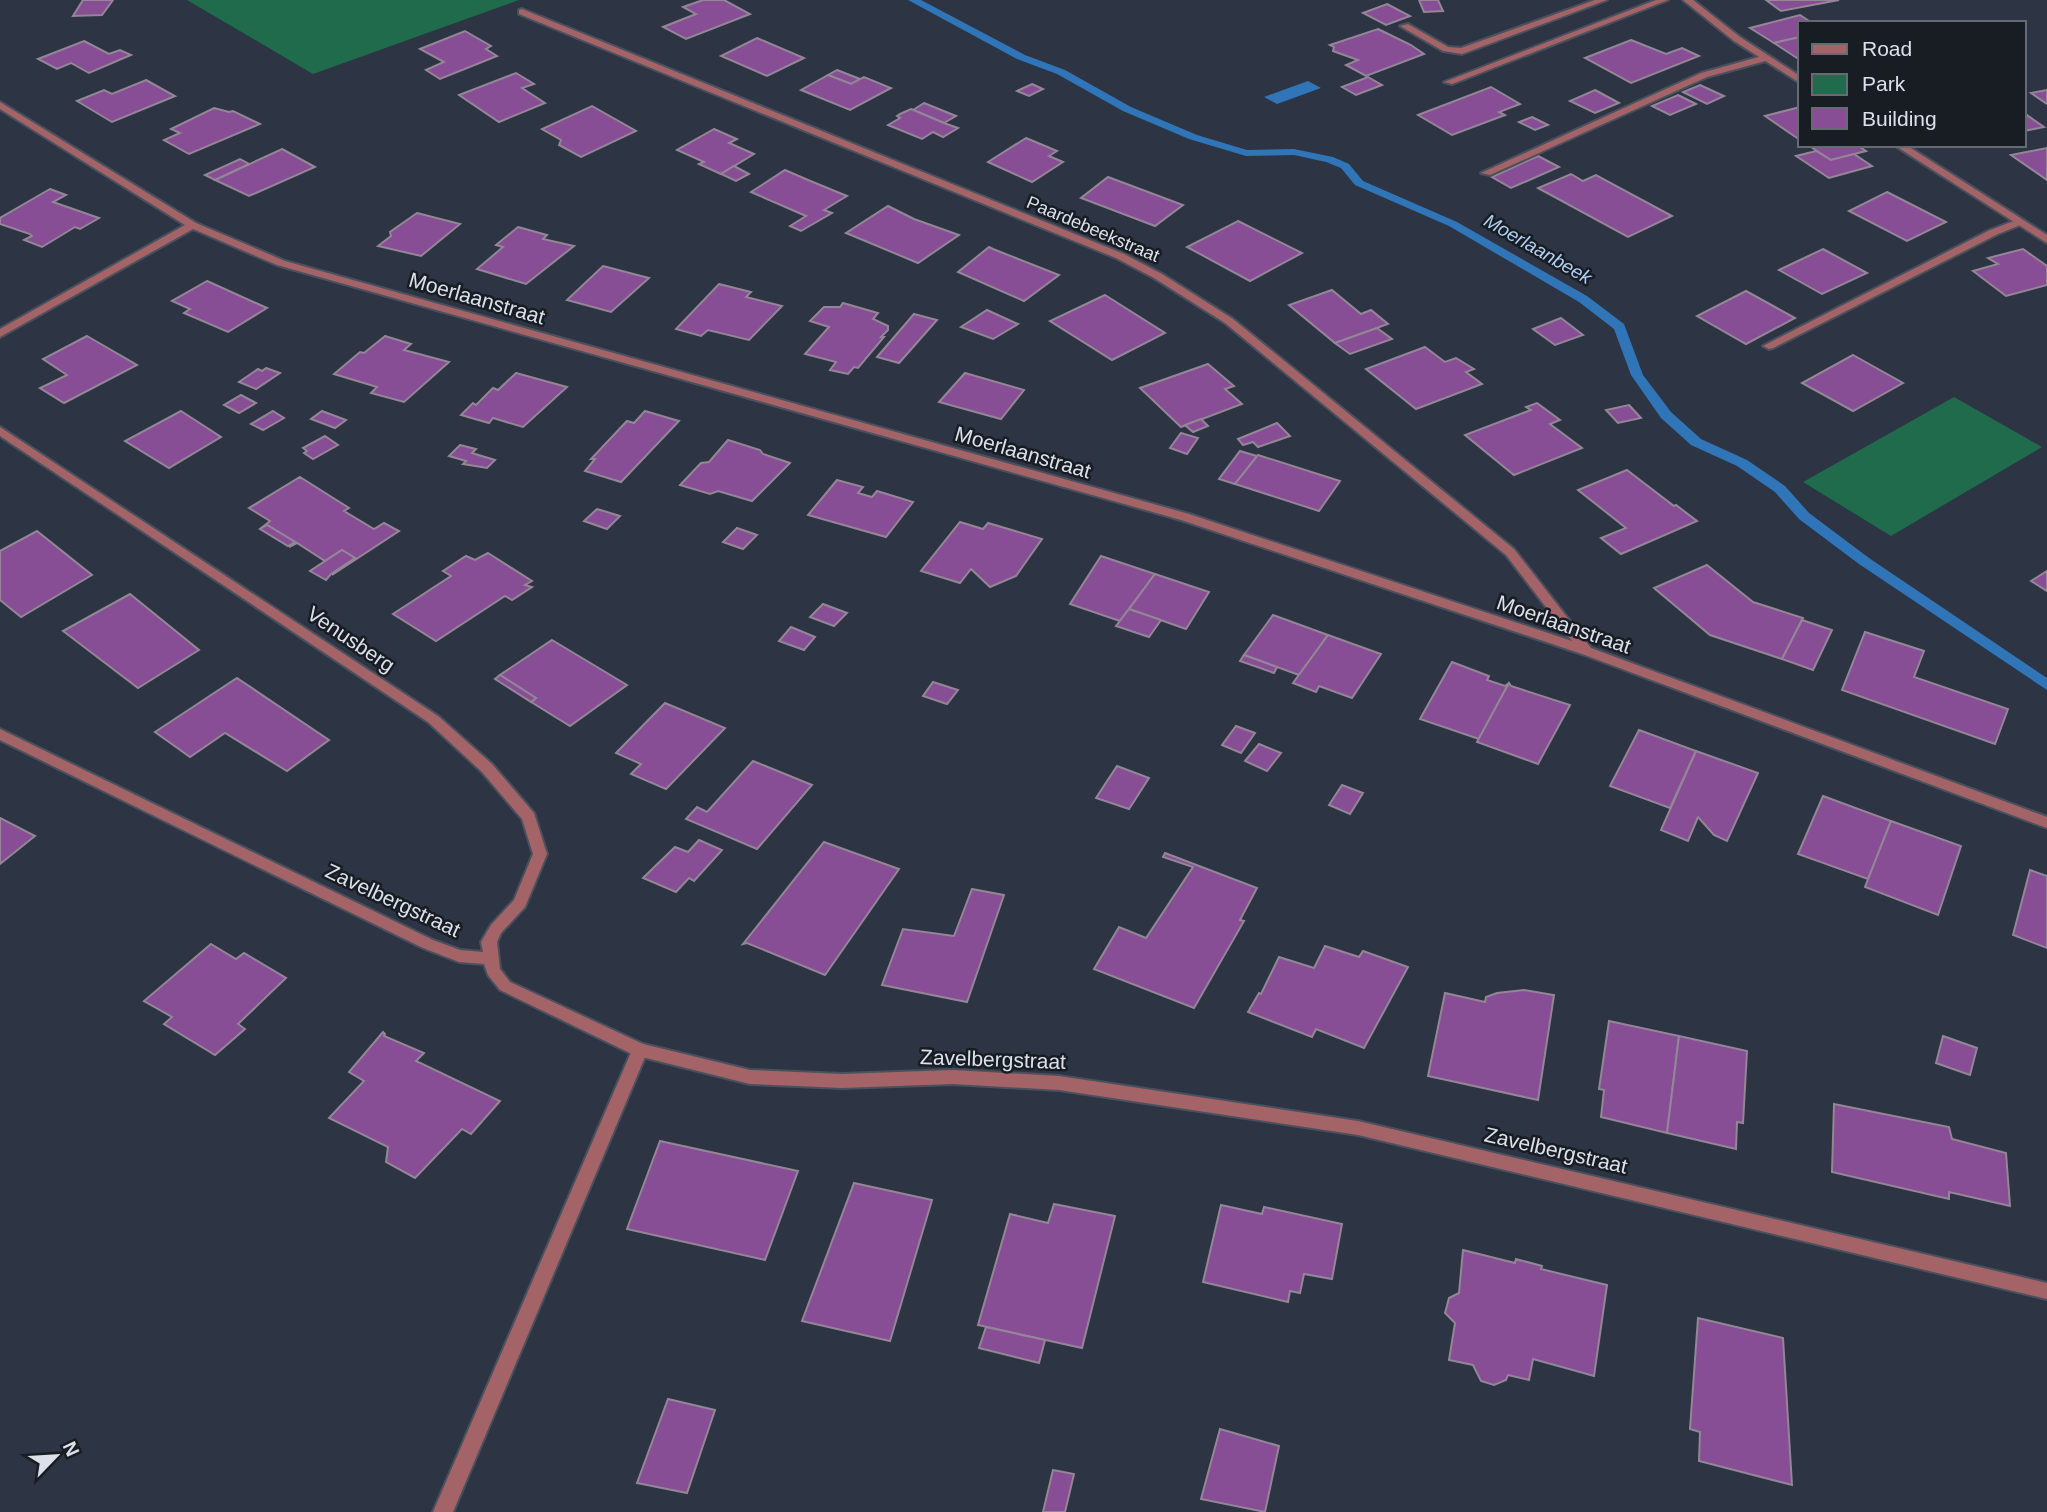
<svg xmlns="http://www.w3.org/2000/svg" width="2047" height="1512" font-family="Arial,sans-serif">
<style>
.green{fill:#1f6b4c}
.water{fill:#3175b9}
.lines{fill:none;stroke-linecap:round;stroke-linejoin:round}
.stream{fill:#3175b9;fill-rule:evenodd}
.building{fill:#874d95;stroke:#938696;stroke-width:2}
.lane-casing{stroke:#49505e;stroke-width:4}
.street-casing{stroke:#49505e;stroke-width:4}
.lane{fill:#a46366;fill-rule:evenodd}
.street{fill:#a46366;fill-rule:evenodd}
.labels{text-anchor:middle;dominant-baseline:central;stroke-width:5;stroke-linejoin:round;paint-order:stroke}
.far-street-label{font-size:18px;fill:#dbe0ea;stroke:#181c23}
.far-water-label{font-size:19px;font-style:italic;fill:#afd0f5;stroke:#181c23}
.street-label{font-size:21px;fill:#dbe0ea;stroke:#181c23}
</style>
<rect width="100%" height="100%" fill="#2d3443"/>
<g class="green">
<path d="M187 0H519L313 74Z"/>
<path d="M1954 397 2042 447 1891 536 1803 482Z"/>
</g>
<path class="water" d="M1308 81 1321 88 1277 104 1264 97Z"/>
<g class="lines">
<path class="stream" d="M908 0H921L1025 55 1065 70 1131 107 1197 135 1247 150 1294 149 1333 157 1349 164 1363 181 1457 222 1587 296 1624 324 1643 375 1671 412 1701 439 1747 460 1785 486 1809 513 1869 558 2047 678V690L1859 564 1799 519 1775 492 1737 466 1691 445 1661 418 1631 375 1614 329 1579 302 1449 226 1355 185 1341 168 1326 162 1294 155 1246 156 1189 139 1123 111 1057 74 1017 59Z"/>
</g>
<g class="building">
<path d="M83 0H113L102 15 73 16Z"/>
<path d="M703 0H724L750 14 686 39 663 27 696 14 683 7Z"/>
<path d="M1419 0H1438L1443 11 1424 12Z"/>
<path d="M1766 0H1839L1781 11Z"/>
<path d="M1387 4 1410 16 1386 25 1363 13Z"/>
<path d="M1800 15 1812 23H1800V37L1774 43 1750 28Z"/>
<path d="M1378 29 1411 45 1424 54 1366 76 1346 65 1358 60 1333 51 1334 47 1330 45Z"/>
<path d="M465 31 491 46 486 49 497 56 440 79 426 70 444 62 420 49Z"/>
<path d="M1800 37V60L1774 43Z"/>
<path d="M757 38 804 58 767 76 721 56Z"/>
<path d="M1631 40 1666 54 1682 48 1699 56 1631 83 1585 58Z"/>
<path d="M84 41 109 54 120 50 131 55 89 73 71 63 57 69 38 59Z"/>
<path d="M837 70 860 79 851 84 828 75Z"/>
<path d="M516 73 534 84 522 88 545 103 499 122 459 95Z"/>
<path d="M828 75 851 84 864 77 891 88 850 110 801 90Z"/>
<path d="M1368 77 1382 85 1356 95 1342 87Z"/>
<path d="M146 80 175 96 112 122 77 101 104 90 112 94Z"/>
<path d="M1032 84 1043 89 1029 96 1017 91Z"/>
<path d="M1700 85 1724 96 1707 104 1683 92Z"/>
<path d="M1491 87 1520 104 1499 112 1505 115 1452 135 1418 115Z"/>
<path d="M1595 90 1619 103 1595 113 1570 101Z"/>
<path d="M2047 90V104L2031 93Z"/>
<path d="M1678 95 1696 104 1670 115 1652 106Z"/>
<path d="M924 103 956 116 944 123 913 110Z"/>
<path d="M592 106 636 131 581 157 559 145 561 140 542 129Z"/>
<path d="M1800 107V137L1797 138 1765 116Z"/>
<path d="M214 108 229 112 233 111 260 124 189 154 164 140 180 133 171 129Z"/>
<path d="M911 109 944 123 958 128 943 137 933 132 922 139 888 125 900 118 897 116 900 114Z"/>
<path d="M2024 113 2044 127 2024 131Z"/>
<path d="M1532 117 1548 125 1535 130 1519 122Z"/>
<path d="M714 129 737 139 729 143 754 154 721 174 699 164 704 162 677 150Z"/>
<path d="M1026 138 1057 151 1049 156 1063 162 1032 182 988 162Z"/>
<path d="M1808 145H1857L1866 151 1831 160Z"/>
<path d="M2047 148V180L2011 155Z"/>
<path d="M282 149 315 167 249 196 215 180Z"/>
<path d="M1816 151 1831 160 1854 154 1872 166 1829 178 1796 156Z"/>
<path d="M1538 156 1559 167 1511 188 1492 177Z"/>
<path d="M240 159 249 164 215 180 205 175Z"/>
<path d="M734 166 749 174 736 181 721 174Z"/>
<path d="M785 170 808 180 847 196 824 210 832 213 801 231 790 226 806 216 751 192Z"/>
<path d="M1571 174 1583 181 1596 175 1672 216 1628 237 1538 188Z"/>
<path d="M1108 177 1183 205 1155 226 1081 198Z"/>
<path d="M50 189 66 195 53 202 99 218 80 229 75 227 42 247 24 240 32 236 30 234 0 224V218Z"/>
<path d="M1887 192 1946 222 1907 241 1849 211Z"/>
<path d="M888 206 914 219 959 235 918 263 846 233Z"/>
<path d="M417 213 460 224 421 256 378 246 391 236 390 232Z"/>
<path d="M1238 221 1302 253 1250 281 1187 247Z"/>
<path d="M518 227 547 235 543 239 574 246 526 284 477 269 503 247 496 245Z"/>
<path d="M989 247 993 249 1059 275 1024 301 958 272Z"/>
<path d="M1823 249 1867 273 1822 294 1779 270Z"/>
<path d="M2023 249 2047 266V285L2006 296 1973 271 1998 264 1988 258Z"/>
<path d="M603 266 649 278 611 312 567 300Z"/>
<path d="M207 281 267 308 228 332 184 313 190 309 172 301Z"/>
<path d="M719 284 751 292 746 297 782 306 749 340 708 330 701 336 676 329Z"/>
<path d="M1332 290 1361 314 1371 310 1388 324 1335 343 1289 305Z"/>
<path d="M1746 291 1795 318 1746 344 1697 316Z"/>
<path d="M1105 295 1165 333 1112 360 1050 321Z"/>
<path d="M843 303 878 313 873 319 888 326V330L881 337H884L858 368 854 367 848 374 830 370 836 362 805 354 829 327 810 321 824 307H840Z"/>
<path d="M987 310 1018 324 993 339 961 327Z"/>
<path d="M914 314 937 320 899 363 877 357Z"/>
<path d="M1561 318 1583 335 1555 345 1533 329Z"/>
<path d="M1377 328 1392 339 1350 354 1335 343Z"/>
<path d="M87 336 137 365 64 403 40 388 67 375 43 359Z"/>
<path d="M385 336 411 344 404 350 449 362 404 402 371 393 377 387 334 374 360 352 364 353Z"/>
<path d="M1425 347 1445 362 1456 358 1474 369 1466 372 1482 384 1416 409 1366 369Z"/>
<path d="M1853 355 1903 383 1853 411 1802 383Z"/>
<path d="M1208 364 1234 386 1225 389 1242 404 1181 427 1140 388Z"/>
<path d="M266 368 280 373 256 389 239 382 258 369 262 371Z"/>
<path d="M516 373 567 387 523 427 493 418 489 423 461 415 473 403 476 405 493 388 498 390Z"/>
<path d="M965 373 1024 390 1001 419 939 402Z"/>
<path d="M241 395 256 403 239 413 224 405Z"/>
<path d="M1537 403 1560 420 1550 424 1582 448 1514 475 1465 435 1531 410 1526 407Z"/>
<path d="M1629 405 1641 418 1618 423 1606 410Z"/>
<path d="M181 411 221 437 169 468 125 441Z"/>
<path d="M273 411 284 418 263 430 251 424Z"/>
<path d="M322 411 346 420 335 428 311 419Z"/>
<path d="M645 411 679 421 621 482 585 471 595 459H591L627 421 634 423Z"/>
<path d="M1201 419 1208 426 1193 432 1185 425Z"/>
<path d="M1277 423 1290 436 1258 447 1253 442 1243 445 1238 439Z"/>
<path d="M1181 433 1198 438 1187 454 1170 448Z"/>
<path d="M325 436 338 445 313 459 304 453 307 451 303 448Z"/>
<path d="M728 440 760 450 763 454 790 463 752 501 718 491 710 494 680 485 701 463 709 462Z"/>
<path d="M460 445 476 449 472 453 495 460 487 468 463 464 466 461 449 456Z"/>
<path d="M1240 451 1257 456 1235 484 1219 479Z"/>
<path d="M1258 455 1340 481 1319 511 1235 484Z"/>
<path d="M1627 470 1674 506 1676 505 1697 521 1621 554 1601 538 1626 528 1578 490Z"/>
<path d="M300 477 349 508 344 511 374 529 384 523 399 531 332 575 355 558 342 550 325 561 297 543 289 547 295 542 267 525 260 529 270 521 249 508Z"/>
<path d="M837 480 863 487 858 493 872 497 877 491 913 502 886 537 808 515Z"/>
<path d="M597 509 620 516 607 529 584 521Z"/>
<path d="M960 522 983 529 988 523 1042 539 1016 576 990 587 971 569 960 583 921 571Z"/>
<path d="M267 525 295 542 288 546 260 529Z"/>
<path d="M737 528 757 535 743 549 723 542Z"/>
<path d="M37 531 92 575 21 617 0 600V551Z"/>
<path d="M342 550 355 558 331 574 326 580 310 571Z"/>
<path d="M488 553 532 581 525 585 532 587 512 600 505 596 436 641 393 614 451 576 443 571 466 556 475 560Z"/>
<path d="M1101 556 1155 574 1120 621 1070 604Z"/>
<path d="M1707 565 1753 602 1803 618 1782 659 1710 635 1654 588Z"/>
<path d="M2047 571V591L2031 581Z"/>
<path d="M1155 574 1209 592 1186 629 1129 609Z"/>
<path d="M130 594 199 650 138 688 63 631Z"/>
<path d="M823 604 847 613 834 626 810 617Z"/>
<path d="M1129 609 1161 620 1149 637 1116 626Z"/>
<path d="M1273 615 1328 635 1299 675 1244 655Z"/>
<path d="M1802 620 1832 630 1813 670 1782 659Z"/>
<path d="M791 627 815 637 804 650 779 641Z"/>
<path d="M1865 632 1924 651 1914 677 2008 709 1995 744 1842 690Z"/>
<path d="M1328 635 1381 654 1352 698 1319 686 1316 692 1293 683Z"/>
<path d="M552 640 627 685 570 726 531 702 536 698 500 675Z"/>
<path d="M1244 655 1277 667 1274 673 1240 661Z"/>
<path d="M1452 662 1489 676 1487 680 1505 686 1509 683 1479 739 1420 719Z"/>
<path d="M500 675 536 698 531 702 495 679Z"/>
<path d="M237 678 329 740 287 771 225 733 190 757 155 732Z"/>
<path d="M933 682 958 690 947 704 923 696Z"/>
<path d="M1509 683 1511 686 1570 705 1538 764 1477 742Z"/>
<path d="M665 703 725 728 666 789 631 774 641 764 616 753Z"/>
<path d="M1236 726 1255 733 1241 753 1222 745Z"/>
<path d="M1639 730 1696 751 1670 808 1610 786Z"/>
<path d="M1259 744 1281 753 1267 771 1245 761Z"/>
<path d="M1696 751 1758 773 1727 841 1714 835 1698 817 1688 841 1661 830Z"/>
<path d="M753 761 812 785 757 849 686 819 697 807 707 812Z"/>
<path d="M1117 766 1149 778 1129 809 1096 798Z"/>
<path d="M1342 785 1363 793 1350 814 1329 805Z"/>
<path d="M1823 796 1891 821 1868 879 1798 854Z"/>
<path d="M0 818 35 836 0 864Z"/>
<path d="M1891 821 1961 846 1938 915 1865 887Z"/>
<path d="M699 840 722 850 694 881 689 878 676 892 643 878 675 847 688 852Z"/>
<path d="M824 842 899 869 825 975 747 943 743 944Z"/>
<path d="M1165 853 1257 888 1240 920 1244 921 1194 1008 1094 969 1119 927 1146 938 1193 867 1163 857Z"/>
<path d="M2030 870 2047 876V948L2013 935Z"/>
<path d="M972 889 1004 895 967 1002 882 985 903 929 954 936Z"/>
<path d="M211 944 236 959 244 953 286 978 238 1024 245 1029 215 1055 164 1024 172 1017 144 1001Z"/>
<path d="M1325 946 1359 957 1363 951 1408 967 1364 1048 1316 1029 1312 1037 1248 1012 1259 993 1261 994 1279 957 1314 968Z"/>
<path d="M1524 990 1554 995 1538 1100 1428 1076 1445 993 1485 1002 1486 997 1497 993Z"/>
<path d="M1609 1021 1679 1036 1667 1133 1601 1117 1604 1090 1599 1089Z"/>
<path d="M383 1032 385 1034 384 1036 424 1053 416 1061 500 1101 471 1134 462 1129 415 1178 386 1162 388 1147 329 1118 364 1081 349 1072Z"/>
<path d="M1679 1036 1747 1051 1743 1123 1737 1122 1736 1149 1667 1133Z"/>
<path d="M1943 1036 1977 1048 1970 1075 1936 1063Z"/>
<path d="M1834 1104 1949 1127 1952 1139 2006 1153 2010 1206 1949 1192V1199L1832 1172Z"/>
<path d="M660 1141 798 1171 765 1260 627 1229Z"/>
<path d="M854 1183 932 1200 890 1341 802 1321Z"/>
<path d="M1054 1204 1115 1216 1082 1348 978 1325 1010 1214 1048 1223Z"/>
<path d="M1221 1205 1262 1214 1264 1207 1342 1224 1332 1279 1304 1274 1300 1293 1290 1291 1288 1302 1203 1282Z"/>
<path d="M1463 1250 1515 1263 1516 1259 1542 1266 1541 1269 1607 1285 1594 1376 1533 1359 1529 1380 1508 1375 1506 1380 1494 1385 1481 1381 1473 1365 1449 1360 1455 1323 1445 1313 1449 1298 1459 1293Z"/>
<path d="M1698 1318 1783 1338 1792 1485 1699 1461 1700 1432 1690 1429Z"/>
<path d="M986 1327 1045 1340 1039 1363 979 1348Z"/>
<path d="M668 1399 715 1410 687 1493 637 1483Z"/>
<path d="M1220 1429 1279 1446 1265 1512 1201 1499Z"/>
<path d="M1053 1470 1074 1474 1065 1512H1043Z"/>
</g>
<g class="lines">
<defs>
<g id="lane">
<path d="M1595 0H1607L1462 54 1443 51 1400 26 1408 24 1448 47 1461 48Z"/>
<path d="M1656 0H1668L1452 84 1444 82Z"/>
<path d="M1766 55 1769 56V60L1707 77 1490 175 1481 173 1701 73Z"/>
<path d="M2019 219 2024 222 2023 224 1998 234 1773 348 1769 349 1763 346 1990 230Z"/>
<path d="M640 1044 646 1045 648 1050 453 1512H433L632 1050 634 1045Z"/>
</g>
<g id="street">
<path d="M1683 0H1693L1740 37 1800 76V83L1734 41Z"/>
<path d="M522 9 1124 254 1162 274 1233 319 1514 549 1591 648 2047 817V828L1582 654 1181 520 277 265 193 229 0 337V329L185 225 0 109V102L196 223 285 261 1189 514 1572 641 1506 555 1225 323 1154 278 1116 258 519 14V10Z"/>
<path d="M1894 145H1906L2047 235V243Z"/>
<path d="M0 427 438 716 492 764 534 813 547 854 525 907 501 933 497 942 500 969 510 982 643 1044 750 1070 842 1074 953 1070 1059 1076 1358 1121 2047 1283V1299L1358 1135 1059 1090 953 1084 842 1088 750 1084 634 1055 500 990 488 975 484 964 459 962 423 948 0 740V729L433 940 460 950 483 952 481 942 491 925 514 900 533 854 522 819 482 772 428 722 0 436Z"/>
</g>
</defs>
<use href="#lane" class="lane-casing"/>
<use href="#street" class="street-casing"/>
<use href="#lane" class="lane"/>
<use href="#street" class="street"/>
</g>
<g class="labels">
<g class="far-street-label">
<text transform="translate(1093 229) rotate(23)">Paardebeekstraat</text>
</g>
<g class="far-water-label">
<text transform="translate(1538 249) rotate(30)">Moerlaanbeek</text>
</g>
<g class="street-label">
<text transform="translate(477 298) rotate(16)">Moerlaanstraat</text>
<text transform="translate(1023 452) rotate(16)">Moerlaanstraat</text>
<text transform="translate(1564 624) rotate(19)">Moerlaanstraat</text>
<text transform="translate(351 639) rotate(34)">Venusberg</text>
<text transform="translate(393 900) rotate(25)">Zavelbergstraat</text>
<text transform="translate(993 1059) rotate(2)">Zavelbergstraat</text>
<text transform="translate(1556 1150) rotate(13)">Zavelbergstraat</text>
</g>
</g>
<rect x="1798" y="21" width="228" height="126" fill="#181c23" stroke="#666a73" stroke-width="2"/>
<rect x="1812" y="44" width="35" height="10" fill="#a46366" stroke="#666a73" stroke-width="2"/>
<text x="1862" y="56" font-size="21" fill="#dbe0ea">Road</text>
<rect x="1812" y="74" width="35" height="21" fill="#1f6b4c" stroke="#666a73" stroke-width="2"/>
<text x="1862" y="91" font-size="21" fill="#dbe0ea">Park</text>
<rect x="1812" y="108" width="35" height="21" fill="#874d95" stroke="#666a73" stroke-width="2"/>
<text x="1862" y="126" font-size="21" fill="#dbe0ea">Building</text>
<g transform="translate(56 1456) rotate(65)" stroke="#181c23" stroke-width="5" paint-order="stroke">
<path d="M0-5L12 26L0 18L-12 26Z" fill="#dbe0ea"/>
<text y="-10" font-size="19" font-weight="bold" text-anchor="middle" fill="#dbe0ea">N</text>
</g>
</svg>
